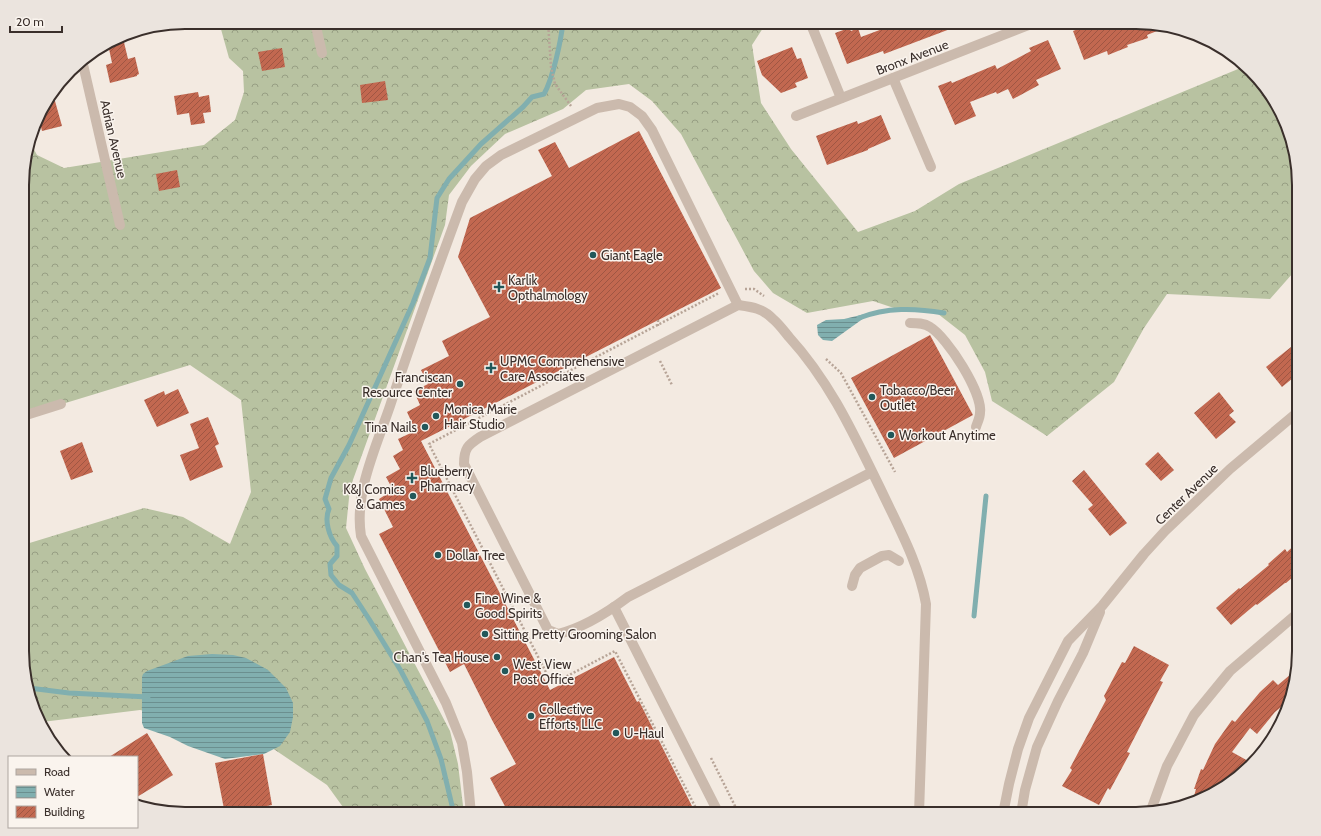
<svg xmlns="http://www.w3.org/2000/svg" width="1321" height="836" font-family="Cabin,sans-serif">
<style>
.forest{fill:url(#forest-crowns)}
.water{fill:url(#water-rules)}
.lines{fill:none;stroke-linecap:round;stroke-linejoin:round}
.stream{stroke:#81afaf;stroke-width:5}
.building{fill:url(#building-hatch)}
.path{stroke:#b7a497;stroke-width:2.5;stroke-dasharray:2 2;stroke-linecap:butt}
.minor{stroke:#cbbaad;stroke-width:10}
.poi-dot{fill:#22585a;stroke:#faf4ee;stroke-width:1.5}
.labels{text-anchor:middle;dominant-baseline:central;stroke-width:3;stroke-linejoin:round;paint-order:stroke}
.street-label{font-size:13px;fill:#3a2f2b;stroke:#faf4ee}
.poi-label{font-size:13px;fill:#3a2f2b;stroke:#faf4ee;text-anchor:start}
.rim{fill:none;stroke:#3a2f2b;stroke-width:2}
</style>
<defs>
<pattern id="forest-crowns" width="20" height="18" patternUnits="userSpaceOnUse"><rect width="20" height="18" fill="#b8c2a1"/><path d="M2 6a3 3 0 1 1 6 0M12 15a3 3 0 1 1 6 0" fill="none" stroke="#979e83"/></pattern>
<pattern id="water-rules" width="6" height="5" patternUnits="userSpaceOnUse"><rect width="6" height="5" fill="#81afaf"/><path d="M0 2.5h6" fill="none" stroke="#6b8f8f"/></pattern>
<pattern id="building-hatch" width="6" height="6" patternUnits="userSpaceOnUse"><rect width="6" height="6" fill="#c26850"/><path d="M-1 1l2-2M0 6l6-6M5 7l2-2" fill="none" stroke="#9f5643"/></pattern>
</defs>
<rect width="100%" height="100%" fill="#f3eae1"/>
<path class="forest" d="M219 22H315L316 28 346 22H767L752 45 761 103 791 149 858 232 915 211 959 184 1243 67 1277 104 1299 174V249L1293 273 1270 299 1167 294 1144 328 1114 382 1047 436 992 401 985 372 965 335 933 310 903 311 873 301 807 313 773 293 754 271 681 134 652 101 629 84 586 90 563 109 505 134 471 166 449 195 445 225 350 488 346 528 365 569 450 731 458 764 464 814H348L327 785 247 731 140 710 42 722 23 672V545L144 508 183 517 230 544 251 492 241 400 190 365 23 416V164L30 142 37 155 64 168 204 145 235 120 244 92 243 71 229 58Z"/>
<g class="water">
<path d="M865 314 864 318 832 341 823 340 818 335 817 325 826 320 844 319Z"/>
<path d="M212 654 233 655 246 658 268 670 286 688 293 703V717L290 732 280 746 264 754 225 759 188 746 170 737 144 728 142 723V677L143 674 147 671 188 656Z"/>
</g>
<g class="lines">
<g class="stream">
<path d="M859 318C887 307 915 308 944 313"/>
<path d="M974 616 986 496"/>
<path d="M29 688 69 693 148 697"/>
<path d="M454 814 441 759 427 721 401 671 369 619 352 593 339 585 331 575 330 564 337 556V546C329 537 324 520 329 509L325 499 331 478 349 445 413 303 430 258 437 198 449 179 481 144 523 107 532 97 544 94C553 78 561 41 563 22"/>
</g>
</g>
<g class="building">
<path d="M891 22H966V23L884 54 883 51 847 64 835 33 849 28 851 31 858 28 861 37 893 25Z"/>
<path d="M1095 22H1137L1167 27 1147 35 1148 38 1127 45 1128 47 1108 55 1107 51 1084 60 1073 31Z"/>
<path d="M122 34 128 59 135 57 139 74 137 75V76L110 83 106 65 112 63 108 44Z"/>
<path d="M1048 40 1061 69 1036 80 1039 85 1013 99 1008 89 997 94 996 92 970 102 976 116 955 125 938 86 951 81 952 83 995 65 997 69 1031 51 1029 48Z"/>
<path d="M792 47 797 59 801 58 808 78 795 83 797 87 781 93 762 75 757 61Z"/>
<path d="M282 48 285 67 262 71 258 52Z"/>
<path d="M385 81 388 100 362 103 360 85Z"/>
<path d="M198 92 199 97 209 95 211 112 203 113 205 123 191 125 189 113 177 115 174 96Z"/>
<path d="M55 101 62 126 42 131 41 127 34 129 39 112 46 103Z"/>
<path d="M881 115 891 139 868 149V150L827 165 816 136 857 121 858 124Z"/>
<path d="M639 131 721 288 421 441 550 690 614 657 637 702 639 701 696 814H509L490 778 516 764 492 720 464 664 450 672 379 534 393 527 379 499 393 490 386 477 400 469 393 456 403 450 398 439 415 431 418 436 407 412 420 405 414 391 428 384 421 370 449 356 442 341 490 317 458 257 470 218 552 176 538 150 555 142 569 168Z"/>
<path d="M177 170 180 187 159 191 156 174Z"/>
<path d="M930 335 973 415 894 458 851 378Z"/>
<path d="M1291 347 1299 357V373L1282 387 1266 367Z"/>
<path d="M178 389 189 413 157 427 144 400 164 391 165 395Z"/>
<path d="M1219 392 1234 411 1229 415 1236 422 1216 439 1194 413Z"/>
<path d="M208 417 219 444 215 446 223 467 190 481 180 455 199 448 190 424Z"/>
<path d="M82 442 93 472 71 480 60 451Z"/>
<path d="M1158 452 1174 470 1161 481 1145 464Z"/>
<path d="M1084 470 1127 523 1110 536 1088 509 1093 505 1072 481Z"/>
<path d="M1299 541V572L1286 583H1285L1257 605 1256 604 1231 625 1216 608 1239 588 1240 589 1269 565 1268 564 1285 549 1287 552Z"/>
<path d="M1134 646 1169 665 1160 681 1163 682 1127 752 1130 753 1110 790 1108 788 1099 805 1062 786 1072 770 1070 768 1106 700 1104 696 1122 662 1125 663Z"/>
<path d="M1297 669 1292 698 1275 712 1257 734 1250 728 1232 752 1250 762 1218 792 1193 800 1196 789H1194L1201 769 1203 770 1215 744 1232 720 1235 722 1260 692 1273 680 1278 685Z"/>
<path d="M147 733 173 775 137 797V757H109Z"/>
<path d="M263 754 272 805 225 814 215 763Z"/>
</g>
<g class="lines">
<g class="path">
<path d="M548 22 551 67 555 84 571 106"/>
<path d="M745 289H754L764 296"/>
<path d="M658 320V326"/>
<path d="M826 359 841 373 895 472"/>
<path d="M660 361 672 385"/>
<path d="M711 758 739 814"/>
<path d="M699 814 615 651 552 684 429 444 719 293"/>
</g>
<g class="minor">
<path d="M315 22 322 53"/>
<path d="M810 22 841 98"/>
<path d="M82 60 120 225"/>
<path d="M893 78 931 167"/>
<path d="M796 116 1036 22"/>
<path d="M910 323C917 323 924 323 930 327 947 337 983 393 980 413 980 418 977 423 976 427"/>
<path d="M23 416 61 404"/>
<path d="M872 472 628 597C608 612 583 628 558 634L548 630 464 464C464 448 468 445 480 437L738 305C752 307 762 308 773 319 779 324 784 331 789 337 831 383 855 437 882 492 899 528 919 564 926 604L919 814"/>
<path d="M852 586 855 575 860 568 882 556 889 555 899 561"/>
<path d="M614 607 719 814"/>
<path d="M1150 813 1167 766 1194 715 1230 671 1299 612"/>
<path d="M471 814 467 772 462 743 446 703 361 536C354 493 376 447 390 406 412 338 437 270 462 202L475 179 486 166 501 155 597 108 619 104 630 107 642 116 652 130 738 305"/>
<path d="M1003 814 1009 784 1018 749 1029 718 1068 641 1102 606 1144 554 1165 531 1230 469 1299 411"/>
<path d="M1021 814 1025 790 1037 747 1058 701 1083 653 1100 612"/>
</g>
</g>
<g class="poi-dot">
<circle cx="593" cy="255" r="4"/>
<path d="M497 281h4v4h4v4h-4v4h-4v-4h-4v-4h4z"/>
<path d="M489 362h4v4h4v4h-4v4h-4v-4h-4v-4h4z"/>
<circle cx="460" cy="384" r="4"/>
<circle cx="872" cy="397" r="4"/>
<circle cx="436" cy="416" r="4"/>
<circle cx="425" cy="427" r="4"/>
<circle cx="891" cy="435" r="4"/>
<path d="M410 472h4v4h4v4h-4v4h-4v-4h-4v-4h4z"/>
<circle cx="413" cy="496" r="4"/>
<circle cx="438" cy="555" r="4"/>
<circle cx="467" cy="605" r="4"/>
<circle cx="485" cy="634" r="4"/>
<circle cx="497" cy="657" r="4"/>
<circle cx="505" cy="671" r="4"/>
<circle cx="531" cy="716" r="4"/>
<circle cx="616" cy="733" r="4"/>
</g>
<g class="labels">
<g class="street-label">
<text transform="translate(912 57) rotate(-21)">Bronx Avenue</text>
<text transform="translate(114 139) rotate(77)">Adrian Avenue</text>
<text transform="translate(1186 494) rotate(-44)">Center Avenue</text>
</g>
<g class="poi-label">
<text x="601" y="255">Giant Eagle</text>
<text x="508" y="280">Karlik<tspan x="508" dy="15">Opthalmology</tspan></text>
<text x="500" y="361">UPMC Comprehensive<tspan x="500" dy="15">Care Associates</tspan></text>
<text x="452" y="377" text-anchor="end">Franciscan<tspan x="452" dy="15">Resource Center</tspan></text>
<text x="880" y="390">Tobacco/Beer<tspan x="880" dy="15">Outlet</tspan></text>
<text x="444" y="409">Monica Marie<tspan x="444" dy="15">Hair Studio</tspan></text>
<text x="417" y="427" text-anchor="end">Tina Nails</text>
<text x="899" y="435">Workout Anytime</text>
<text x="420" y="471">Blueberry<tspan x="420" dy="15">Pharmacy</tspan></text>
<text x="405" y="489" text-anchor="end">K&amp;J Comics<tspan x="405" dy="15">&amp; Games</tspan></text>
<text x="446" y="555">Dollar Tree</text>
<text x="475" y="598">Fine Wine &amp;<tspan x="475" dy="15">Good Spirits</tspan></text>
<text x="493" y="634">Sitting Pretty Grooming Salon</text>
<text x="489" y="657" text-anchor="end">Chan's Tea House</text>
<text x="513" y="664">West View<tspan x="513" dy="15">Post Office</tspan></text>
<text x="539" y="709">Collective<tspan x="539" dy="15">Efforts, LLC</tspan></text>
<text x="624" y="733">U-Haul</text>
</g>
</g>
<path d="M0 0H1321V836H0ZM185 29H1136A156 156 0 0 1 1292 185V651A156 156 0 0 1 1136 807H185A156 156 0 0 1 29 651V185A156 156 0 0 1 185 29Z" fill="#ebe4de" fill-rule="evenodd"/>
<path class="rim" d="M185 29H1136A156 156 0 0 1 1292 185V651A156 156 0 0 1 1136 807H185A156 156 0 0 1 29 651V185A156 156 0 0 1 185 29Z"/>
<rect x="8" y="756" width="130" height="72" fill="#faf4ee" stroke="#ada5a0"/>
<rect x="16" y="769" width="20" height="6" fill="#cbbaad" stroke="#ada5a0"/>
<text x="44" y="776" font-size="12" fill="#3a2f2b">Road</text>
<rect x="16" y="786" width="20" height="12" fill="url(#water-rules)" stroke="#ada5a0"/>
<text x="44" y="796" font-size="12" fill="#3a2f2b">Water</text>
<rect x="16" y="806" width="20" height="12" fill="url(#building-hatch)" stroke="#ada5a0"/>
<text x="44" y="816" font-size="12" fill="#3a2f2b">Building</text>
<path d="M10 26v6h52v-6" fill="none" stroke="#3a2f2b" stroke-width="2"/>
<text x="16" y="26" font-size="12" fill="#3a2f2b" stroke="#faf4ee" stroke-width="3" paint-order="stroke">20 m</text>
</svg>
